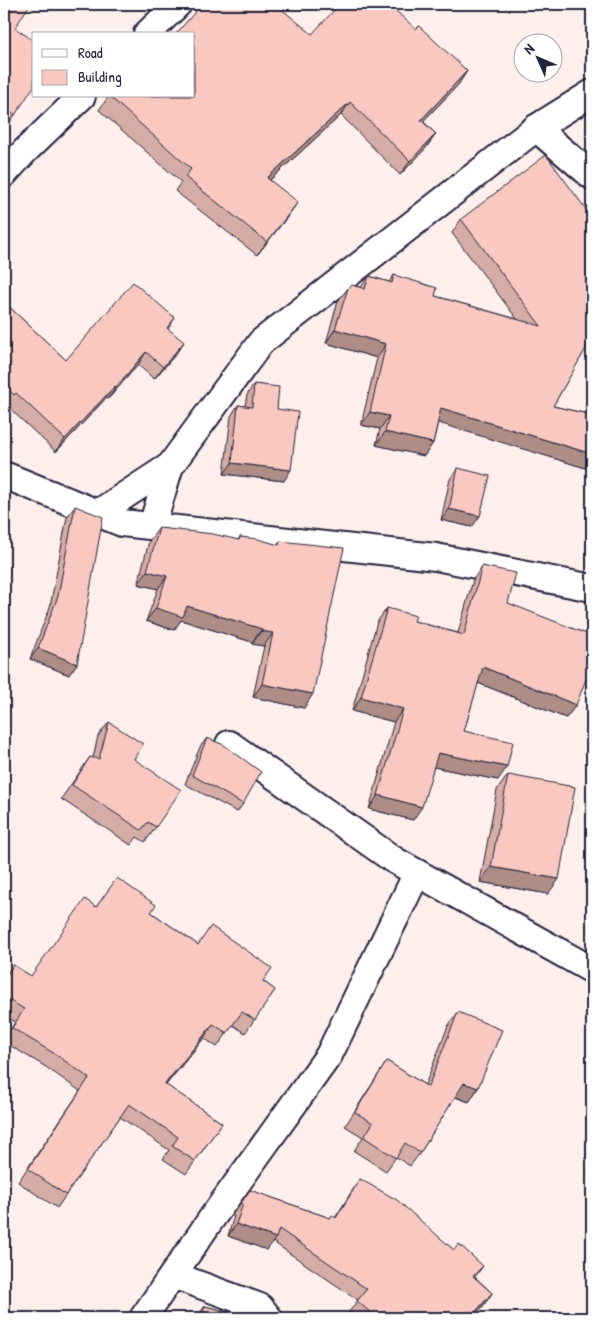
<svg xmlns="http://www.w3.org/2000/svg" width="596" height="1322" font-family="'Patrick Hand',sans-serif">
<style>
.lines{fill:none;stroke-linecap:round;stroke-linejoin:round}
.street-casing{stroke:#22223b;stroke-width:30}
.street{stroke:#fff;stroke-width:26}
.wall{fill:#d6ada6;stroke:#22223b}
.shaded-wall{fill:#ae8d87;stroke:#22223b}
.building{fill:#f9c9c1;stroke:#22223b}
</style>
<rect width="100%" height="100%" fill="#fdefec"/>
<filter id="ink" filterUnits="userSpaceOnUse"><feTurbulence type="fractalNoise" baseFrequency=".02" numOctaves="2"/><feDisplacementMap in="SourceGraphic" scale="10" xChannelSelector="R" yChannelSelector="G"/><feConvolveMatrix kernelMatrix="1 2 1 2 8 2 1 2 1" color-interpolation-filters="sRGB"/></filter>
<g filter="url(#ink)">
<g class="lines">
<defs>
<g id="street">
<path d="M147 34 178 4"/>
<path d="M536 128 592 176"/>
<path d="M4 174 25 151 82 96"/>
<path d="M4 475 122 523 436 557 592 588"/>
<path d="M98 513 170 466 261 342 536 128 592 93"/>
<path d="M152 526 170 466"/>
<path d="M229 744 394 860 592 970"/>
<path d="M173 1275 260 1307 269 1318"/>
<path d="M143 1318 212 1218 329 1055 417 873"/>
</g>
</defs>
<use href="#street" class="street-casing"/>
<use href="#street" class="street"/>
</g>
<g class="wall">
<path d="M4 4 15 28V115L7 126 4 125Z"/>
<path d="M416 29 467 71 458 85 423 121 436 134 426 148 400 175 341 115 270 180 288 216 257 255 175 191 181 182 99 110 109 96 312 34Z"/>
<path d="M592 209V340L591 339 553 406 592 415V470L438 422 433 443 424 456 376 445 380 429 361 425 377 358 326 343 338 301 348 288 361 287 369 276 389 282 394 275 435 296 517 319 452 233 461 219 588 212Z"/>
<path d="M4 302 66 360 175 318 168 329 175 355 154 379 138 365 108 399 106 398 56 452 7 406 6 407 4 405Z"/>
<path d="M254 384 277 409 284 481 224 474 231 416 238 405 245 406 247 395Z"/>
<path d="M458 468 472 527 441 520 450 479Z"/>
<path d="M75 506 69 675 30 659 50 607 67 517Z"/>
<path d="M159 528 238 540 240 537 278 545 280 541 304 708 253 697 264 646 252 644V642L181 620 174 630 146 621 158 589 138 584 149 541Z"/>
<path d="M482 566 508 603 576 705 566 718 478 683 464 731 498 780 434 767 413 820 369 809 394 722 352 711 377 622 387 608 414 621 458 633 473 580Z"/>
<path d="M109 722 134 759 156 827 145 842 137 837 131 845 61 799 90 757 93 758 98 736Z"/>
<path d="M207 738 243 804 237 812 185 784 200 747Z"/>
<path d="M508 775 548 894 480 882 497 790Z"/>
<path d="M96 907 151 912 198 945 263 981 275 990 245 1033 233 1025 217 1047 204 1038 166 1085 222 1123 186 1174 163 1159 169 1150 120 1117 57 1208 18 1182 80 1091 46 1067 4 1042V1040L15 1022 4 1015V978L13 965 31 976Z"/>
<path d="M458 1012 478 1088 469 1102 455 1097 420 1153 410 1166 396 1157 386 1171 354 1151 363 1137 345 1126 387 1061 425 1085 448 1026Z"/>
<path d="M360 1179 454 1250 483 1266 475 1277 492 1293 484 1305 472 1318H355L348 1313 358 1300 273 1242 267 1250 228 1236 234 1216 232 1215 250 1190 330 1218H335L352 1191Z"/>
<path d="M205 1306 252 1318H196Z"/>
</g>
<g class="shaded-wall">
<path d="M467 71 458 85 412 133 421 120Z"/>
<path d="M350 102 341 115 258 191 267 178Z"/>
<path d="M436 134 426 148 400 175 410 161Z"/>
<path d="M298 202 288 216 257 255 267 242Z"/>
<path d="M335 329 386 344 377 358 326 343Z"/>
<path d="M184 342 175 355 154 379 163 367Z"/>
<path d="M146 352 138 365 108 399 116 387Z"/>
<path d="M115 386 106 398 56 452 65 439Z"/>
<path d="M441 408 592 454V470L432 421Z"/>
<path d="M370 412 389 416 380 429 361 425Z"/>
<path d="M385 432 433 443 424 456 376 445Z"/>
<path d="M232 463 291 470 284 481 224 474Z"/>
<path d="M449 509 480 516 472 527 441 520Z"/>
<path d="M147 571 167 576 158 589 138 584Z"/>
<path d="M187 606 262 629 252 642 181 620 174 630 146 621 156 608Z"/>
<path d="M261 631 273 633 264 646 252 644Z"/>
<path d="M38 648 77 664 69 675 30 659Z"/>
<path d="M483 667 576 705 566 718 473 681Z"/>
<path d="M262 684 313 694 304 708 253 697Z"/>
<path d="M361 697 403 709 394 722 352 711Z"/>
<path d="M438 753 507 767 498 780 429 766Z"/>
<path d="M378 795 422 807 413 820 369 809Z"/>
<path d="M491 867 559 879 548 894 480 882Z"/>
<path d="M213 1024 204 1038 156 1097 165 1084Z"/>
<path d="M464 1083 478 1088 469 1102 454 1096Z"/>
<path d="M236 1224 276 1238 267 1250 228 1236Z"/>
<path d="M492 1293 484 1305 472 1318H470Z"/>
</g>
<g class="building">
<path d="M4 4H30L15 28 34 41V86L15 115 4 108Z"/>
<path d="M202 4H275L312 34 340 4H388L416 29 419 26 467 71 421 120 436 134 410 161 350 102 267 178 298 202 267 242 185 177 191 169 109 96H194V34H176Z"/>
<path d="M546 155 588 212 592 209V338L553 406 592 415V454L441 408 433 443 385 432 389 416 370 412 386 344 335 329 348 288 352 285 365 289 369 276 392 283 394 275 437 288 435 296 541 326 461 219Z"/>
<path d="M133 282 175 318 167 328 184 342 163 367 146 352 116 387 115 386 65 439 16 393 14 395 4 385V302L66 360Z"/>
<path d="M254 384 279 387 277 409 298 412 291 470 232 463 238 405 252 407Z"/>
<path d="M458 468 490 476 480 516 449 509Z"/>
<path d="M75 506 103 517 77 664 38 648 58 596Z"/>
<path d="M159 528 213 534 239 540 240 537 258 539 279 545 280 541 344 548 313 694 262 684 273 633 261 631 262 629 187 606 183 617 156 608 167 576 147 571Z"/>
<path d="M482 566 516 573 508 603 592 636V664L576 705 483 667 464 731 513 742 507 767 438 753 422 807 378 795 403 709 361 697 387 608 416 616 414 621 464 635Z"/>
<path d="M109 722 143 744 134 759 181 790 156 827 148 822 141 830 72 785 90 757 99 759Z"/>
<path d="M207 738 224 745 261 772 243 804 192 775Z"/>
<path d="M508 775 575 787 559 879 491 867Z"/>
<path d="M117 878 156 905 151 912 198 945 211 926 272 968 263 981 275 990 255 1020 242 1012 227 1033 213 1024 165 1084 222 1123 195 1161 172 1146 178 1137 129 1104 66 1195 28 1169 89 1078 55 1054 12 1028 24 1009 4 997V979L13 965 31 976 85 899 96 907Z"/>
<path d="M458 1012 502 1030 478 1088 464 1083 420 1153 405 1143 396 1158 364 1137 373 1123 355 1112 387 1061 428 1087Z"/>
<path d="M360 1179 397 1200 454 1250 459 1244 483 1266 473 1276 492 1293 470 1318H377L357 1301 367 1289 279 1229 276 1238 236 1224 243 1204 241 1203 250 1190 330 1218 332 1215 336 1218Z"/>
<path d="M205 1306 252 1318H201Z"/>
<path d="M167 1315 182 1318H166Z"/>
</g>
</g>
<rect width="596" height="1322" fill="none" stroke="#fff" stroke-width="20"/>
<rect x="10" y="10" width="576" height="1302" fill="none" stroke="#22223b" stroke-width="2" filter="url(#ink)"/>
<rect x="32" y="32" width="162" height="65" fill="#ffffff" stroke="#a7a7b1"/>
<rect x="42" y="49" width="25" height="8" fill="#ffffff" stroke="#a7a7b1"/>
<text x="78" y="58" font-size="15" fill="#22223b">Road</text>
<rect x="42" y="70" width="25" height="15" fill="#f9c9c1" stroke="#a7a7b1"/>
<text x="78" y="82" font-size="15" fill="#22223b">Building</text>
<g transform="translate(538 58) rotate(315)"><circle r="24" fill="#ffffff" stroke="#a7a7b1"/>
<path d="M0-4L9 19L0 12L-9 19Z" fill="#22223b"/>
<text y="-8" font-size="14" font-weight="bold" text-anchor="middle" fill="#22223b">N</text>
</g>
</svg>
